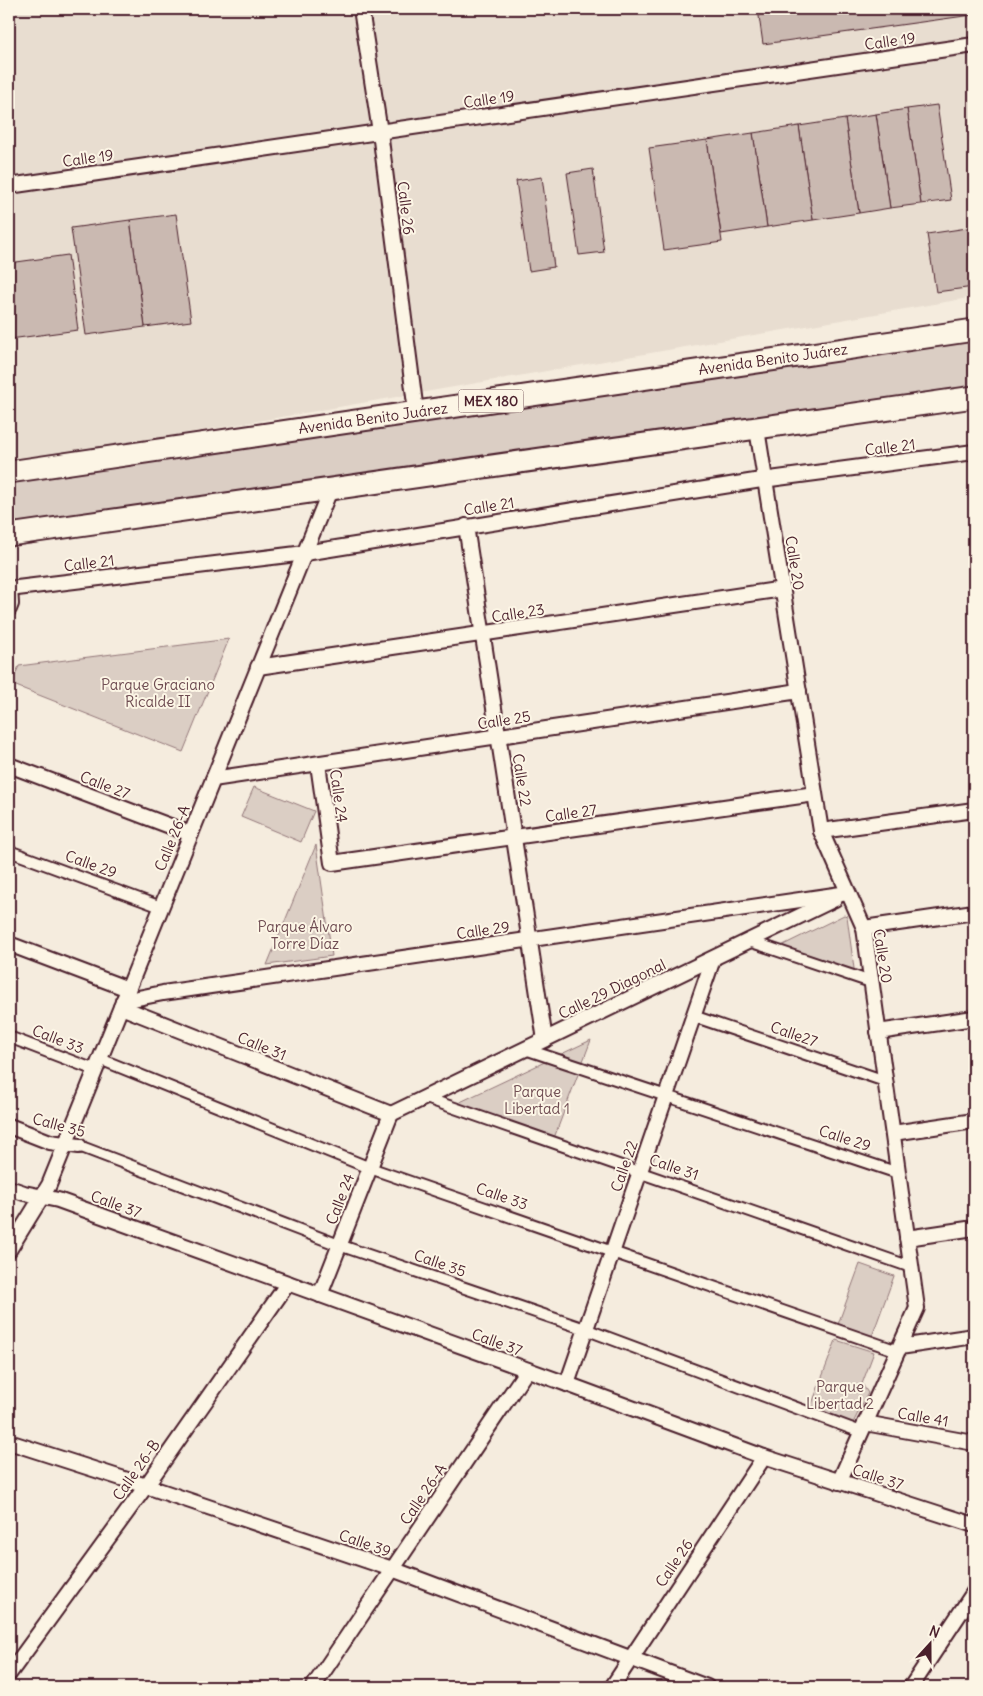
<svg xmlns="http://www.w3.org/2000/svg" width="983" height="1696" font-family="Delius,sans-serif">
<style>
.built{fill:#e8ddd0}
.green{fill:#dbcec4;stroke:#927678}
.building{fill:#cab9b1;stroke:#4a1f2b}
.lines{fill:none;stroke-linecap:round;stroke-linejoin:round}
.pedestrian-casing{stroke:#4a1f2b;stroke-width:14}
.minor-casing{stroke:#4a1f2b;stroke-width:18}
.primary-casing{stroke:#4a1f2b;stroke-width:25}
.pedestrian{stroke:#fcf5e5;stroke-width:10}
.minor{stroke:#fcf5e5;stroke-width:14}
.primary{stroke:#fcf5e5;stroke-width:21}
.labels{text-anchor:middle;dominant-baseline:central;stroke-width:4;stroke-linejoin:round;paint-order:stroke}
.shield{fill:#fcf5e5;stroke:#7f5f63;stroke-width:1}
.shield-label{font-size:14px;font-weight:bold;fill:#4a1f2b}
.street-label{font-size:15px;fill:#4a1f2b;stroke:#fcf5e5}
.park-label{font-size:15px;fill:#6e4b51;stroke:#fcf5e5}
</style>
<rect width="100%" height="100%" fill="#f5ecde"/>
<filter id="ink" filterUnits="userSpaceOnUse"><feTurbulence type="fractalNoise" baseFrequency=".02" numOctaves="2"/><feDisplacementMap in="SourceGraphic" scale="10" xChannelSelector="R" yChannelSelector="G"/><feConvolveMatrix kernelMatrix="1 2 1 2 8 2 1 2 1" color-interpolation-filters="sRGB"/></filter>
<g filter="url(#ink)">
<path class="built" d="M9 9H974V297L9 464Z"/>
<g class="green">
<path d="M974 340V387L9 527V482Z"/>
<path d="M229 639 183 752 11 684 19 666Z"/>
<path d="M254 787 314 811 301 842 241 817Z"/>
<path d="M316 845 332 956 267 965Z"/>
<path d="M844 915 847 916 855 976 775 949Z"/>
<path d="M591 1040 554 1138 456 1104Z"/>
<path d="M860 1264 894 1276 871 1339 837 1327Z"/>
<path d="M836 1340 874 1352 862 1384 868 1393 852 1425 810 1409Z"/>
</g>
<g class="building">
<path d="M758 9H972V15L763 44Z"/>
<path d="M937 105 951 200 921 204 907 109Z"/>
<path d="M907 109 921 204 890 208 876 114Z"/>
<path d="M876 114 890 208 859 213 845 119Z"/>
<path d="M845 119 859 213 813 220 799 126Z"/>
<path d="M799 126 813 220 767 227 753 133Z"/>
<path d="M753 133 767 227 721 234 707 140Z"/>
<path d="M707 140 722 242 664 250 649 148Z"/>
<path d="M593 169 604 252 579 255 567 173Z"/>
<path d="M542 177 554 267 529 271 516 181Z"/>
<path d="M176 214 191 321 145 327 130 220Z"/>
<path d="M130 220 145 327 86 335 71 228Z"/>
<path d="M974 227V287L936 292 927 234Z"/>
<path d="M68 255 78 330 10 339 9 263Z"/>
</g>
<g class="lines">
<defs>
<g id="pedestrian">
<path d="M9 851 161 907"/>
<path d="M749 941 871 982"/>
<path d="M693 1016 885 1081"/>
<path d="M9 1037 95 1070"/>
<path d="M525 1049 898 1173"/>
<path d="M100 1059 370 1168 898 1351"/>
<path d="M426 1098 911 1267"/>
<path d="M79 1146 339 1245 585 1329 861 1432"/>
</g>
<g id="minor">
<path d="M361 9 380 132 416 412"/>
<path d="M9 186 974 45"/>
<path d="M757 429 821 831 864 928 917 1308 839 1482"/>
<path d="M466 526 545 1040"/>
<path d="M9 589 305 553 755 481 974 452"/>
<path d="M9 609 11 604 10 588"/>
<path d="M258 667 783 589"/>
<path d="M318 764 332 863 815 794"/>
<path d="M9 765 191 834"/>
<path d="M213 779 799 691"/>
<path d="M821 831 974 810"/>
<path d="M864 928 974 912"/>
<path d="M9 944 128 989"/>
<path d="M123 1001 163 993 848 893"/>
<path d="M121 1007 391 1114"/>
<path d="M878 1032 974 1018"/>
<path d="M391 1114 835 899"/>
<path d="M9 1126 50 1142 79 1146"/>
<path d="M893 1133 974 1121"/>
<path d="M9 1188 24 1193 58 1200 567 1384 764 1457 974 1525"/>
<path d="M907 1238 974 1228"/>
<path d="M9 1250 49 1185 330 490"/>
<path d="M320 1295 391 1114"/>
<path d="M900 1347 974 1336"/>
<path d="M567 1384 713 959"/>
<path d="M865 1423 974 1443"/>
<path d="M9 1442 146 1486 392 1569 707 1687"/>
<path d="M9 1674 146 1486 288 1283"/>
<path d="M313 1687 527 1370"/>
<path d="M612 1687 764 1457"/>
<path d="M911 1687 974 1592"/>
</g>
<g id="primary">
<path d="M9 472 974 330"/>
<path d="M9 535 974 397"/>
</g>
</defs>
<use href="#pedestrian" class="pedestrian-casing"/>
<use href="#minor" class="minor-casing"/>
<use href="#primary" class="primary-casing"/>
<use href="#pedestrian" class="pedestrian"/>
<use href="#minor" class="minor"/>
<use href="#primary" class="primary"/>
</g>
</g>
<g class="labels">
<rect class="shield" x="458.5" y="389.5" width="65" height="23" rx="4"/>
<g class="shield-label">
<text x="491" y="401">MEX 180</text>
</g>
<g class="street-label">
<text transform="translate(890 41) rotate(-8)">Calle 19</text>
<text transform="translate(489 99) rotate(-8)">Calle 19</text>
<text transform="translate(88 158) rotate(-8)">Calle 19</text>
<text transform="translate(406 208) rotate(83)">Calle 26</text>
<text transform="translate(773 359) rotate(-8)">Avenida Benito Juárez</text>
<text transform="translate(373 418) rotate(-8)">Avenida Benito Juárez</text>
<text transform="translate(890 447) rotate(-7)">Calle 21</text>
<text transform="translate(489 506) rotate(-9)">Calle 21</text>
<text transform="translate(89 563) rotate(-7)">Calle 21</text>
<text transform="translate(795 563) rotate(81)">Calle 20</text>
<text transform="translate(518 613) rotate(-9)">Calle 23</text>
<text transform="translate(504 720) rotate(-9)">Calle 25</text>
<text transform="translate(522 780) rotate(81)">Calle 22</text>
<text transform="translate(105 785) rotate(21)">Calle 27</text>
<text transform="translate(339 796) rotate(82)">Calle 24</text>
<text transform="translate(571 813) rotate(-8)">Calle 27</text>
<text transform="translate(172 838) rotate(-68)">Calle 26-A</text>
<text transform="translate(91 864) rotate(20)">Calle 29</text>
<text transform="translate(483 930) rotate(-8)">Calle 29</text>
<text transform="translate(883 956) rotate(81)">Calle 20</text>
<text transform="translate(612 989) rotate(-26)">Calle 29 Diagonal</text>
<text transform="translate(794 1034) rotate(19)">Calle27</text>
<text transform="translate(58 1039) rotate(21)">Calle 33</text>
<text transform="translate(262 1046) rotate(22)">Calle 31</text>
<text transform="translate(59 1125) rotate(15)">Calle 35</text>
<text transform="translate(845 1138) rotate(18)">Calle 29</text>
<text transform="translate(624 1166) rotate(-71)">Calle 22</text>
<text transform="translate(674 1167) rotate(19)">Calle 31</text>
<text transform="translate(502 1196) rotate(19)">Calle 33</text>
<text transform="translate(340 1199) rotate(-69)">Calle 24</text>
<text transform="translate(116 1204) rotate(20)">Calle 37</text>
<text transform="translate(440 1263) rotate(19)">Calle 35</text>
<text transform="translate(497 1342) rotate(20)">Calle 37</text>
<text transform="translate(923 1417) rotate(10)">Calle 41</text>
<text transform="translate(136 1470) rotate(-55)">Calle 26-B</text>
<text transform="translate(878 1477) rotate(18)">Calle 37</text>
<text transform="translate(423 1494) rotate(-56)">Calle 26-A</text>
<text transform="translate(365 1543) rotate(19)">Calle 39</text>
<text transform="translate(674 1563) rotate(-56)">Calle 26</text>
</g>
<g class="park-label">
<text x="158" y="684">Parque Graciano<tspan x="158" dy="17">Ricalde II</tspan></text>
<text x="305" y="926">Parque Álvaro<tspan x="305" dy="17">Torre Díaz</tspan></text>
<text x="537" y="1091">Parque<tspan x="537" dy="17">Libertad 1</tspan></text>
<text x="840" y="1386">Parque<tspan x="840" dy="17">Libertad 2</tspan></text>
</g>
</g>
<rect width="983" height="1696" fill="none" stroke="#fcf5e5" stroke-width="30"/>
<rect x="15" y="15" width="953" height="1666" fill="none" stroke="#4a1f2b" stroke-width="2" filter="url(#ink)"/>
<g transform="translate(930 1644) rotate(21)" stroke="#fcf5e5" stroke-width="4" paint-order="stroke">
<path d="M0-4L9 19L0 12L-9 19Z" fill="#4a1f2b"/>
<text y="-8" font-size="14" font-weight="bold" text-anchor="middle" fill="#4a1f2b">N</text>
</g>
</svg>
